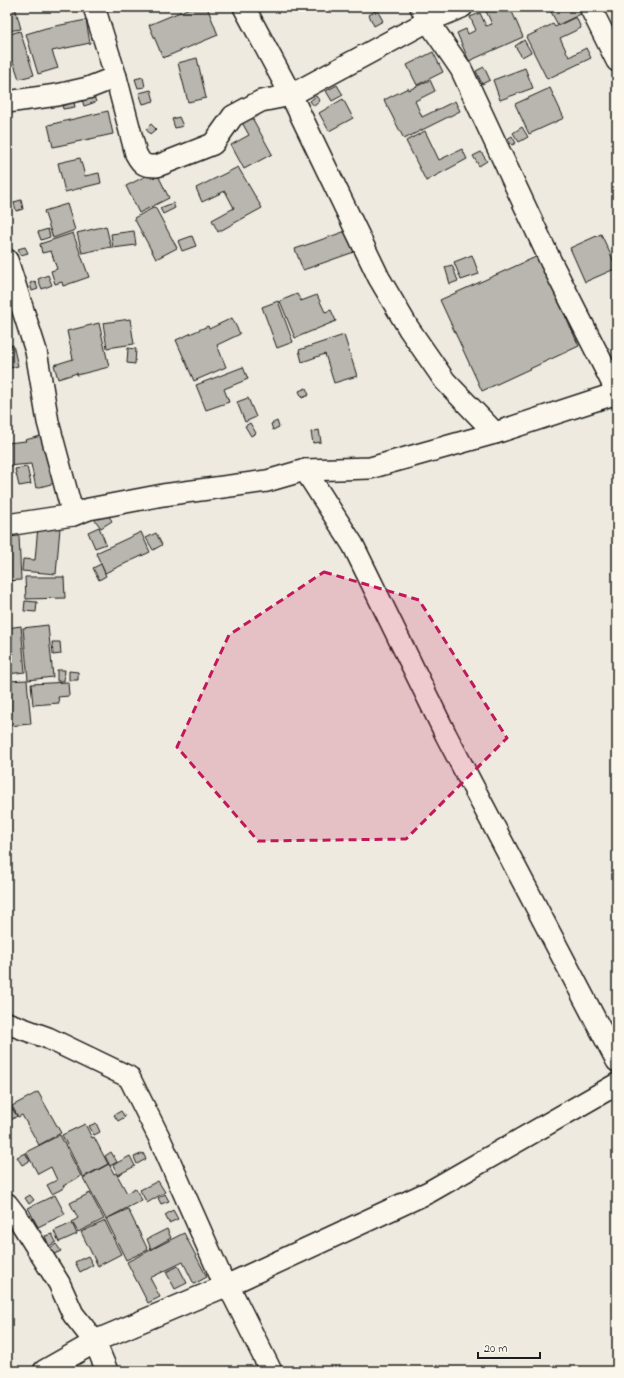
<svg xmlns="http://www.w3.org/2000/svg" width="624" height="1378" font-family="'Indie Flower',sans-serif">
<style>
.building{fill:#b9b6af;stroke:#1c1c1c}
.lines{fill:none;stroke-linecap:round;stroke-linejoin:round}
.street-casing{stroke:#1c1c1c;stroke-width:24}
.street{stroke:#fbf7ec;stroke-width:21}
.marked{fill:#c2185b;fill-opacity:0.2;stroke:#c2185b;stroke-width:3;stroke-dasharray:8 5;stroke-linejoin:round}
</style>
<rect width="100%" height="100%" fill="#eeeadf"/>
<filter id="ink" filterUnits="userSpaceOnUse"><feTurbulence type="fractalNoise" baseFrequency=".025" numOctaves="2"/><feDisplacementMap in="SourceGraphic" scale="8" xChannelSelector="R" yChannelSelector="G"/><feConvolveMatrix kernelMatrix="1 2 1 2 8 2 1 2 1" color-interpolation-filters="sRGB"/></filter>
<g filter="url(#ink)">
<g class="building">
<path d="M7 7H15L21 29 7 31Z"/>
<path d="M192 7H207L218 35 163 58 149 25Z"/>
<path d="M488 7H510L523 37 469 61 457 33 466 29 468 34 476 30 470 17 480 13 486 26 492 24 485 9Z"/>
<path d="M552 7H582L585 12 558 25 549 8Z"/>
<path d="M377 10 383 21 374 26 369 15Z"/>
<path d="M576 17 581 28 560 38 569 57 586 48 591 58 547 79 526 37 553 24 555 27Z"/>
<path d="M86 20 90 43 52 51 58 68 38 74 26 34 46 28Z"/>
<path d="M20 31 34 75 19 79 13 61 7 63V33H10V34Z"/>
<path d="M524 40 531 52 522 57 515 46Z"/>
<path d="M433 52 443 72 417 85 407 65Z"/>
<path d="M197 58 206 98 188 102 178 63Z"/>
<path d="M484 67 490 80 482 84 476 71Z"/>
<path d="M525 68 533 88 500 100 493 80Z"/>
<path d="M143 77 145 87 138 88 135 79Z"/>
<path d="M430 80 435 91 415 101 422 117 455 101 460 111 404 139 384 100 408 88 409 90Z"/>
<path d="M337 85 343 95 332 101 326 91Z"/>
<path d="M550 88 564 118 529 134 515 104Z"/>
<path d="M151 90 154 101 143 104 139 93Z"/>
<path d="M93 93 96 102 84 106 81 96Z"/>
<path d="M316 96 320 101 314 106 310 101Z"/>
<path d="M73 97 75 107 63 109 61 99Z"/>
<path d="M343 99 353 118 329 131 319 113Z"/>
<path d="M108 111 113 134 53 147 48 125Z"/>
<path d="M250 114 272 154 244 169 231 145 249 135 240 119Z"/>
<path d="M179 117 183 126 175 128 172 119Z"/>
<path d="M151 124 156 129 150 134 146 129Z"/>
<path d="M522 127 528 137 519 142 513 133Z"/>
<path d="M425 131 439 160 462 149 467 159 426 181 406 141Z"/>
<path d="M512 136 516 143 512 145 507 139Z"/>
<path d="M481 152 487 161 479 166 473 156Z"/>
<path d="M80 158 85 176 99 173 101 183 65 192 58 163Z"/>
<path d="M238 167 262 208 218 232 212 220 234 208 225 191 202 202 196 188Z"/>
<path d="M156 171 169 198 139 213 126 186Z"/>
<path d="M21 200 23 209 16 211 14 202Z"/>
<path d="M173 203 175 208 163 214 160 208Z"/>
<path d="M67 204 75 230 53 238 44 211Z"/>
<path d="M155 207 177 248 156 259 134 218Z"/>
<path d="M106 226 111 247 82 253 77 233Z"/>
<path d="M48 229 50 237 41 240 38 232Z"/>
<path d="M134 231 136 245 113 248 111 234Z"/>
<path d="M346 231 354 252 303 270 295 249Z"/>
<path d="M73 233 89 277 63 286 62 282 55 284 51 271 57 269 51 251 42 253 40 244Z"/>
<path d="M601 234 617 268 585 282 570 248Z"/>
<path d="M192 236 196 246 182 251 178 241Z"/>
<path d="M25 247 28 253 21 255 18 249Z"/>
<path d="M472 255 479 274 461 280 454 262Z"/>
<path d="M538 256 579 346 482 391 440 300Z"/>
<path d="M452 265 458 281 450 284 445 267Z"/>
<path d="M48 275 52 285 42 289 38 279Z"/>
<path d="M35 281 38 289 32 291 30 283Z"/>
<path d="M297 294 301 301 317 295 325 312 331 310 336 321 295 338 280 301Z"/>
<path d="M278 301 293 342 277 348 262 307Z"/>
<path d="M232 318 240 334 217 345 226 367 194 381 176 340 208 326 209 329Z"/>
<path d="M130 319 134 344 107 348 103 323Z"/>
<path d="M99 323 109 367 77 375V373L58 379 54 365 73 359 67 331Z"/>
<path d="M344 335 357 376 334 383 325 354 302 362 299 350Z"/>
<path d="M13 345 18 366 7 369V346Z"/>
<path d="M128 348 136 349 135 364 127 363Z"/>
<path d="M243 367 248 379 224 389 229 402 206 410 196 385Z"/>
<path d="M306 388 309 395 302 398 299 391Z"/>
<path d="M248 398 256 417 245 422 237 402Z"/>
<path d="M277 421 279 427 273 430 271 424Z"/>
<path d="M250 423 256 433 251 436 245 426Z"/>
<path d="M319 430 321 442 313 443 311 432Z"/>
<path d="M45 435 55 483 36 488 31 464 7 466V443L26 441 25 440Z"/>
<path d="M27 467 31 484 19 486 15 469Z"/>
<path d="M103 507 112 521 101 528 91 515Z"/>
<path d="M38 526 60 528 56 574 22 571 23 559 35 560Z"/>
<path d="M99 527 106 544 95 548 88 532Z"/>
<path d="M141 532 150 552 105 573 96 553Z"/>
<path d="M156 533 162 545 153 550 146 538Z"/>
<path d="M19 536 21 580 7 581V537Z"/>
<path d="M101 564 106 576 99 580 93 568Z"/>
<path d="M25 577H64L65 598 26 599Z"/>
<path d="M25 601 37 602 36 612 24 611Z"/>
<path d="M48 625 53 677 28 680 23 628Z"/>
<path d="M21 626 25 672 7 674V628Z"/>
<path d="M52 642H60L61 654 53 655Z"/>
<path d="M57 670H65L64 681H57Z"/>
<path d="M69 671 78 672V680H69Z"/>
<path d="M27 680 31 724 7 726V681Z"/>
<path d="M68 682 69 696 58 697 59 703 33 705 31 684Z"/>
<path d="M38 1092 61 1133 39 1145 22 1115 18 1117 12 1106Z"/>
<path d="M11 1107 17 1116 8 1122 7 1120V1109Z"/>
<path d="M121 1111 125 1117 118 1121 114 1115Z"/>
<path d="M96 1123 100 1132 94 1135 89 1126Z"/>
<path d="M85 1124 92 1138 94 1137 108 1164 83 1177 62 1135Z"/>
<path d="M60 1135 81 1176 63 1186 64 1188 52 1194 47 1185 57 1180 51 1167 38 1174 26 1152Z"/>
<path d="M111 1152 117 1162 110 1166 105 1156Z"/>
<path d="M25 1153 30 1161 22 1165 17 1157Z"/>
<path d="M143 1153 146 1159 137 1164 134 1157Z"/>
<path d="M130 1156 135 1166 118 1175 113 1165Z"/>
<path d="M109 1164 114 1174 116 1173 127 1193 135 1188 142 1200 106 1219 83 1178Z"/>
<path d="M158 1181 165 1192 147 1203 140 1190Z"/>
<path d="M90 1193 104 1219 78 1232 72 1222 78 1218 70 1203Z"/>
<path d="M165 1194 169 1201 161 1204 158 1198Z"/>
<path d="M30 1195 34 1200 29 1204 25 1198Z"/>
<path d="M55 1195 65 1214 38 1227 28 1208Z"/>
<path d="M128 1209 148 1250 126 1260 106 1219Z"/>
<path d="M173 1210 178 1219 169 1223 165 1215Z"/>
<path d="M105 1221 121 1254 98 1266 81 1232Z"/>
<path d="M72 1223 77 1234 59 1242 54 1231Z"/>
<path d="M167 1229 171 1238 151 1249 147 1239Z"/>
<path d="M184 1233 207 1277 194 1284 183 1262 150 1278 160 1297 148 1303 127 1262Z"/>
<path d="M52 1234 56 1242 49 1246 45 1236Z"/>
<path d="M56 1244 61 1251 52 1255 48 1249Z"/>
<path d="M88 1256 93 1265 80 1272 75 1262Z"/>
<path d="M178 1266 187 1283 175 1289 166 1272Z"/>
</g>
<g class="lines">
<defs>
<g id="street">
<path d="M94 7 116 77 136 154C142 165 144 166 157 166L213 144 233 116 261 101 291 95 428 21 462 7"/>
<path d="M244 7 291 95 379 278 409 329 445 381 495 433"/>
<path d="M421 7 428 21 461 69 551 262 617 392"/>
<path d="M590 7 617 61"/>
<path d="M7 102 57 95 88 88 116 77"/>
<path d="M7 260 36 351 48 422 73 515"/>
<path d="M305 470 353 545 446 735 617 1061"/>
<path d="M7 525 73 515 89 509 163 495 267 481 305 470 370 468 495 433 617 393"/>
<path d="M7 1023 48 1038 129 1077 159 1137 222 1279 228 1285 271 1371"/>
<path d="M7 1204 20 1221 59 1283 73 1314 95 1342 107 1371"/>
<path d="M44 1371 102 1338 228 1285 429 1192 617 1084"/>
</g>
</defs>
<use href="#street" class="street-casing"/>
<use href="#street" class="street"/>
</g>
</g>
<path class="marked" d="M324 572 419 600 507 738 406 839 258 841 177 747 229 635Z"/>
<rect width="624" height="1378" fill="none" stroke="#fbf7ec" stroke-width="24"/>
<rect x="12" y="12" width="600" height="1354" fill="none" stroke="#1c1c1c" stroke-width="1.5" filter="url(#ink)"/>
<path d="M478 1352v6h62v-6" fill="none" stroke="#1c1c1c" stroke-width="2"/>
<text x="484" y="1352" font-size="12" fill="#1c1c1c" stroke="#fbf7ec" stroke-width="3" paint-order="stroke">20 m</text>
</svg>
